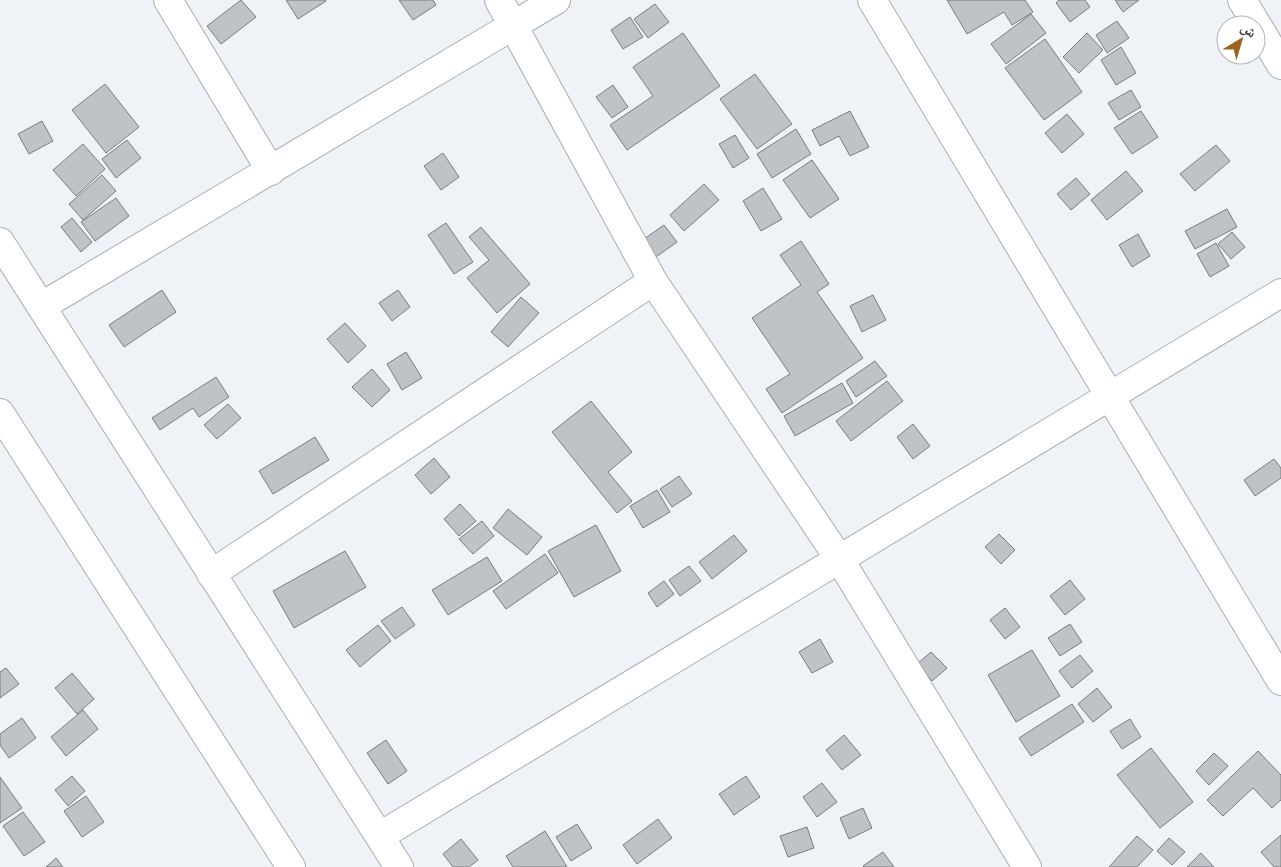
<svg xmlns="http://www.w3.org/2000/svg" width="1281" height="867" font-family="'Fira Sans Condensed','Noto Naskh Arabic',sans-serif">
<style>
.building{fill:#bfc2c6;stroke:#797c80}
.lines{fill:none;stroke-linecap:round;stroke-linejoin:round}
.minor-casing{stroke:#aaadb1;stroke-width:30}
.minor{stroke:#fff;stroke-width:28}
</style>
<rect width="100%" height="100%" fill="#eff2f7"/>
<g class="building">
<path d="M241 0 256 17 221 44 207 26Z"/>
<path d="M286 0H325L326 1 298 19Z"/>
<path d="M399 0H433L436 5 413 20Z"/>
<path d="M947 0H1025L1033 12 1012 25 1004 12 967 34Z"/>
<path d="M1059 0H1085L1090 7 1070 22 1056 3Z"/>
<path d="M1115 0H1139L1123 12Z"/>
<path d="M655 4 669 22 648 38 634 19Z"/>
<path d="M1031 14 1046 33 1006 64 991 44Z"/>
<path d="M630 17 643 37 623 49 611 30Z"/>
<path d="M1117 21 1129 38 1107 53 1096 35Z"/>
<path d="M683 33 720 86 627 150 610 125 653 96 633 67Z"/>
<path d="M1087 33 1103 50 1079 73 1063 57Z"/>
<path d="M1045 39 1082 92 1044 120 1005 68Z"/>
<path d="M1121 47 1136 73 1116 85 1101 60Z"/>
<path d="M755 74 792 124 757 149 720 99Z"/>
<path d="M105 84 139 127 106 153 72 110Z"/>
<path d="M613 85 628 107 612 118 596 97Z"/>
<path d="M1131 90 1141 107 1119 120 1108 103Z"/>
<path d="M850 111 869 147 850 156 839 136 820 146 812 130Z"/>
<path d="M1141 111 1158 137 1132 154 1114 128Z"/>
<path d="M1067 114 1084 134 1062 153 1045 133Z"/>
<path d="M42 121 53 141 29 154 18 134Z"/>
<path d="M796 129 811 154 772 178 757 154Z"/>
<path d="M735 135 749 158 733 168 719 144Z"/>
<path d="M127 140 141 158 116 178 102 159Z"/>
<path d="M83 144 105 169 76 196 53 170Z"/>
<path d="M1216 145 1230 161 1195 191 1180 174Z"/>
<path d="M443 153 459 177 441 190 424 166Z"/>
<path d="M812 160 839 199 810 218 783 180Z"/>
<path d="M1126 171 1143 191 1107 220 1091 200Z"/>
<path d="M102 175 116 191 83 220 69 204Z"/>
<path d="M1076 178 1090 194 1071 210 1057 194Z"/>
<path d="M704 184 719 200 684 231 670 215Z"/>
<path d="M763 188 782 219 761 231 743 201Z"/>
<path d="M116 198 129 216 95 241 81 222Z"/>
<path d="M1227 209 1237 227 1195 249 1185 231Z"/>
<path d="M72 218 92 242 81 252 61 227Z"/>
<path d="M446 223 473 262 454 274 428 235Z"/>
<path d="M664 225 677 242 656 257 644 239Z"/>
<path d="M481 227 530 284 497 313 467 278 489 260 469 237Z"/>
<path d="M1232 232 1245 247 1231 259 1218 244Z"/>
<path d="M1138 234 1150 256 1132 267 1119 245Z"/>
<path d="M801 241 829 284 817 292 863 358 782 413 766 389 790 374 752 318 801 285 780 255Z"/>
<path d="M1216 243 1229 266 1210 277 1197 254Z"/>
<path d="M162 290 176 312 124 347 109 325Z"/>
<path d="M398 290 410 307 392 321 379 303Z"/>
<path d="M873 295 886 320 862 332 850 306Z"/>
<path d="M521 297 539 313 508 347 491 332Z"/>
<path d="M345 323 366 346 348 363 327 339Z"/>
<path d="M406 352 422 378 402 390 387 364Z"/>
<path d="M875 361 887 376 856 397 846 381Z"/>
<path d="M372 369 390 390 372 407 352 387Z"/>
<path d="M216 377 229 397 199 417 193 408 160 430 152 418Z"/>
<path d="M887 381 903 401 851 441 836 421Z"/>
<path d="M842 383 853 403 795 436 784 416Z"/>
<path d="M591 401 632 452 608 472 632 501 617 513 552 432Z"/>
<path d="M228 404 241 418 217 439 204 425Z"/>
<path d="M913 424 930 446 913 459 897 437Z"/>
<path d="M315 437 329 460 273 494 259 471Z"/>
<path d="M434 458 450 477 431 494 415 475Z"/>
<path d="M1274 459 1281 468V478L1255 496 1244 480Z"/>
<path d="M679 476 692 494 672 507 660 489Z"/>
<path d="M657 490 670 512 643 528 630 506Z"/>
<path d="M460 504 476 521 459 536 444 519Z"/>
<path d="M508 509 542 537 527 555 493 528Z"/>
<path d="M482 521 494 536 473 554 459 539Z"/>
<path d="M596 525 621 571 574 597 548 551Z"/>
<path d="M999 534 1015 550 1001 564 985 547Z"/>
<path d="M734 535 747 551 712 579 699 562Z"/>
<path d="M345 551 366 587 294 628 273 591Z"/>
<path d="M545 554 558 573 506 609 493 591Z"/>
<path d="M487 557 502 581 448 615 432 590Z"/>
<path d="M689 566 701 581 680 596 669 580Z"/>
<path d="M1070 580 1085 599 1065 615 1050 596Z"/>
<path d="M664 581 674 594 657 607 648 593Z"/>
<path d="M402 607 415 625 395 639 381 621Z"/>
<path d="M1005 608 1020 627 1005 639 990 620Z"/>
<path d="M1070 624 1082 642 1060 656 1048 638Z"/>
<path d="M378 625 391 641 360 667 346 650Z"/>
<path d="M820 639 833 662 812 673 799 652Z"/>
<path d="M1032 650 1060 696 1016 722 988 675Z"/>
<path d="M931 652 947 668 932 681 917 664Z"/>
<path d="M1080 655 1093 671 1072 688 1059 671Z"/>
<path d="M6 668 19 684 0 698V672Z"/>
<path d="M72 673 94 699 77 714 55 688Z"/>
<path d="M1097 688 1112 707 1093 722 1078 704Z"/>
<path d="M1072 704 1084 722 1031 756 1019 738Z"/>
<path d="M83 710 98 729 66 756 51 737Z"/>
<path d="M22 718 36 738 9 758 0 745V734Z"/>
<path d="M1130 719 1141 737 1122 749 1110 731Z"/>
<path d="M844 735 861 755 842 770 826 750Z"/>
<path d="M386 740 407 771 388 784 367 753Z"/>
<path d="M1151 748 1193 802 1160 828 1117 775Z"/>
<path d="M1258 751 1281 775V800L1272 808 1253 788 1223 816 1207 800Z"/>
<path d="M1214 753 1228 766 1209 785 1196 771Z"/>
<path d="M72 776 85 791 68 806 55 790Z"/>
<path d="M746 776 760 797 734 815 719 794Z"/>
<path d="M0 777 22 808 0 823Z"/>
<path d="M822 783 837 802 817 817 803 797Z"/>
<path d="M86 796 104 822 82 837 64 811Z"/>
<path d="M863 808 872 828 849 839 840 818Z"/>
<path d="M23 812 45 842 24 856 3 826Z"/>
<path d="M658 819 672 838 637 864 623 845Z"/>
<path d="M577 824 592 848 571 861 556 837Z"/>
<path d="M807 827 814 848 788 857 780 836Z"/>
<path d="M545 831 567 867H513L506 856Z"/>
<path d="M1281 835V867H1274L1261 852Z"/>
<path d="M1137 836 1153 850 1137 867H1109Z"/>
<path d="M1169 838 1185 852 1172 865 1157 851Z"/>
<path d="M461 839 478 860 469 867H453L443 854Z"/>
<path d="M883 852 894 867H864L863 866Z"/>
<path d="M1201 853 1214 867H1187Z"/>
<path d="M56 858 63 867H46Z"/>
</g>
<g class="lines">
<defs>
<g id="minor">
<path d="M168 0 271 171"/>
<path d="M499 0 653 281 840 560 1027 867"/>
<path d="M872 0 1281 681"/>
<path d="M1242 0 1281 65"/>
<path d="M0 242 399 867"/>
<path d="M42 306 556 0"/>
<path d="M0 413 291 867"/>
<path d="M211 574 653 281"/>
<path d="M380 836 1281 293"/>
</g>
</defs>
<use href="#minor" class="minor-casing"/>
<use href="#minor" class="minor"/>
</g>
<g transform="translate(1241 40) rotate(38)"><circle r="24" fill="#ffffff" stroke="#b0b1b1"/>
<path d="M0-4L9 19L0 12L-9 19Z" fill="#9a651c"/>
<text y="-8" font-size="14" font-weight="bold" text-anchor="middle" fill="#3a3b3d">ش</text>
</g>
</svg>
